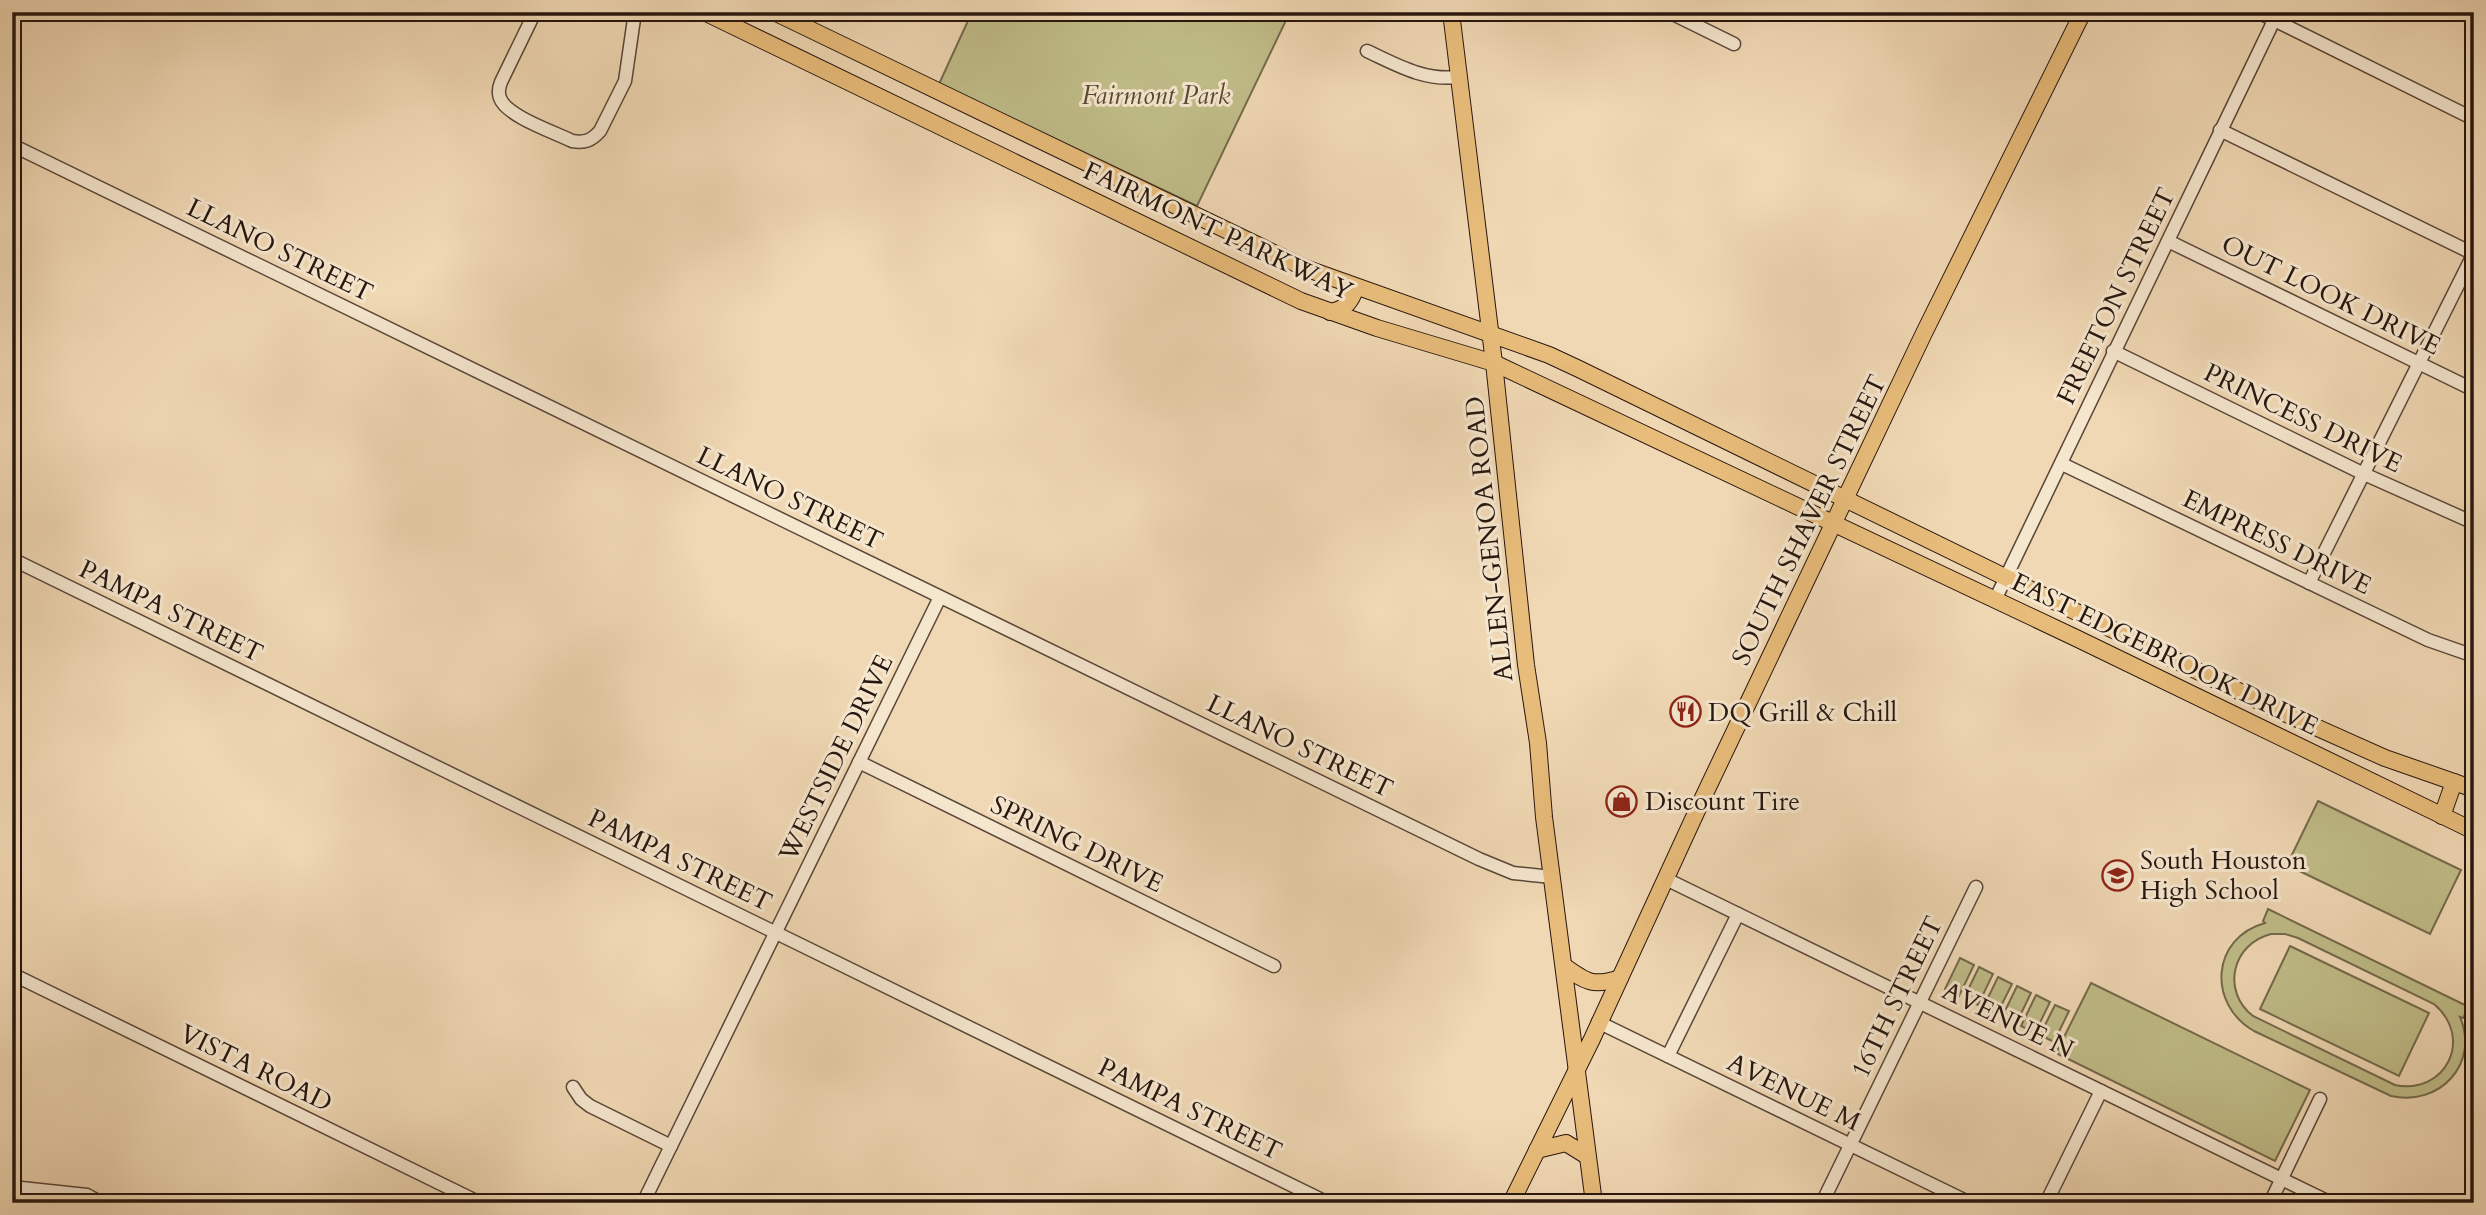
<svg xmlns="http://www.w3.org/2000/svg" width="2486" height="1215" font-family="Cardo,serif">
<style>
.green{fill:#c0bd89;stroke:#746a4c;stroke-width:2;fill-rule:evenodd}
.lines{fill:none;stroke-linecap:round;stroke-linejoin:round}
.minor-casing{stroke:#594638;stroke-width:15}
.major-casing{stroke:#27160e;stroke-width:18}
.minor{stroke:#f5e6ce;stroke-width:12}
.major{stroke:#e8bc7a;stroke-width:16}
.labels{text-anchor:middle;dominant-baseline:central;stroke-width:6;stroke-linejoin:round;paint-order:stroke}
.park-label{font-size:26px;font-style:italic;fill:#554833;stroke:#f5e6ce}
.street-label{font-size:26px;fill:#27160e;stroke:#f5e6ce}
.poi-label{font-size:26px;fill:#27160e;stroke:#f5e6ce;text-anchor:start}
</style>
<rect width="100%" height="100%" fill="#f0d8b4"/>
<filter id="stains"><feTurbulence type="fractalNoise" baseFrequency=".00286" numOctaves="4"/><feColorMatrix values="0 0 0 0 .2 0 0 0 0 .09 0 0 0 0 .02 0 0 0 .5 -.17"/></filter>
<radialGradient id="worn" r=".72"><stop offset=".6" stop-color="#630" stop-opacity="0"/><stop offset="1" stop-color="#630" stop-opacity=".3"/></radialGradient>
<g class="green">
<path d="M972 12H1290L1197 206 939 84Z"/>
<path d="M2318 801 2461 870 2430 934 2287 865Z"/>
<path d="M2268 909 2469 1007 2463 1018 2460 1017C2480 1064 2439 1107 2391 1096L2254 1031C2207 1004 2211 938 2265 923L2263 921ZM2271 934H2285L2298 938 2434 1004C2474 1038 2446 1095 2395 1085L2253 1016C2221 991 2232 944 2271 934Z"/>
<path d="M2290 946 2429 1013 2399 1076 2260 1009Z"/>
<path d="M1960 958 1974 965 1959 996 1945 989Z"/>
<path d="M1979 967 1993 974 1978 1005 1964 998Z"/>
<path d="M1998 977 2012 984 1997 1014 1983 1008Z"/>
<path d="M2091 983 2310 1090 2275 1161 2056 1053Z"/>
<path d="M2017 986 2031 993 2016 1024 2002 1017Z"/>
<path d="M2036 995 2050 1002 2035 1033 2021 1026Z"/>
<path d="M2055 1005 2069 1011 2054 1042 2040 1035Z"/>
</g>
<g class="lines">
<defs>
<g id="minor">
<path d="M535 12 501 82C499 87 498 93 500 98 506 116 554 132 572 141 585 143 591 141 600 131L625 81 635 12"/>
<path d="M1669 12 1734 44"/>
<path d="M2258 12 2474 119"/>
<path d="M1367 51C1397 65 1424 81 1458 77"/>
<path d="M2220 130 2474 254"/>
<path d="M12 145 1479 859 1513 873 1552 877"/>
<path d="M2168 241 2474 390"/>
<path d="M2113 351 2364 474 2474 523"/>
<path d="M2062 464 2428 640 2474 656"/>
<path d="M12 559 1328 1203"/>
<path d="M2309 583 2474 253"/>
<path d="M1995 600 2278 12"/>
<path d="M859 762 1274 966"/>
<path d="M1666 879 2331 1203"/>
<path d="M12 974 480 1203"/>
<path d="M1598 1022 1970 1203"/>
<path d="M1668 1056 1738 914"/>
<path d="M573 1087 581 1099 590 1106 671 1146"/>
<path d="M12 1187 87 1195 98 1201"/>
<path d="M643 1203 940 597"/>
<path d="M1822 1203 1976 887"/>
<path d="M2046 1203 2101 1091"/>
<path d="M2270 1203 2320 1099"/>
</g>
<g id="major">
<path d="M704 12 1301 301 1377 328 1494 363 2076 638 2474 831"/>
<path d="M774 12 1305 268 1549 355 1579 369 2273 708 2385 758 2474 789"/>
<path d="M1451 12 1494 363 1526 665 1538 743 1544 817 1594 1203"/>
<path d="M1330 312C1346 309 1351 302 1356 287"/>
<path d="M2442 816 2454 782"/>
<path d="M1564 966C1586 982 1593 987 1620 978"/>
<path d="M1537 1150 1566 1143 1587 1156"/>
<path d="M1511 1203 1592 1039 1700 804 1924 333 2083 12"/>
</g>
</defs>
<use href="#minor" class="minor-casing"/>
<use href="#major" class="major-casing"/>
<use href="#minor" class="minor"/>
<use href="#major" class="major"/>
</g>
<defs>
<symbol id="restaurant-ring" viewBox="-11 -11 22 22"><circle r="9.5" fill="#f5e6ce" stroke="#8f2418" stroke-width="1.5"/><path d="M-5-6h1v4h1v-4h1v4h1v-4h1v5L-1.5 .5V6h-2V.5L-5-1ZM5-6V6H3V1.5H1.5Q1.5-4 5-6Z" fill="#8f2418"/></symbol>
<symbol id="shop-ring" viewBox="-11 -11 22 22"><circle r="9.5" fill="#f5e6ce" stroke="#8f2418" stroke-width="1.5"/><path d="M-5-2.5h2.3a2.7 3.5 0 0 1 5.4 0H5L5.5 6h-11ZM-1.5-2.5h3a1.5 2.3 0 0 0-3 0Z" fill="#8f2418"/></symbol>
<symbol id="school-ring" viewBox="-11 -11 22 22"><circle r="9.5" fill="#f5e6ce" stroke="#8f2418" stroke-width="1.5"/><path d="M0-5L7-2L0 1L-7-2ZM-4 1L0 2.5L4 1V4Q0 6-4 4Z" fill="#8f2418"/></symbol>
</defs>
<g fill-rule="evenodd">
<use href="#restaurant-ring" x="1668" y="694" width="35" height="35"/>
<use href="#shop-ring" x="1604" y="784" width="35" height="35"/>
<use href="#school-ring" x="2100" y="858" width="35" height="35"/>
</g>
<g class="labels">
<g class="park-label">
<text x="1156" y="95">Fairmont Park</text>
</g>
<g class="street-label">
<text transform="translate(1218 231) rotate(25)">FAIRMONT PARKWAY</text>
<text transform="translate(280 250) rotate(26)">LLANO STREET</text>
<text transform="translate(2331 295) rotate(26)">OUT LOOK DRIVE</text>
<text transform="translate(2116 296) rotate(-64)">FREETON STREET</text>
<text transform="translate(2303 418) rotate(26)">PRINCESS DRIVE</text>
<text transform="translate(790 498) rotate(26)">LLANO STREET</text>
<text transform="translate(1809 520) rotate(-64)">SOUTH SHAVER STREET</text>
<text transform="translate(1489 539) rotate(-96)">ALLEN-GENOA ROAD</text>
<text transform="translate(2277 542) rotate(26)">EMPRESS DRIVE</text>
<text transform="translate(171 611) rotate(26)">PAMPA STREET</text>
<text transform="translate(2165 654) rotate(26)">EAST EDGEBROOK DRIVE</text>
<text transform="translate(1300 746) rotate(26)">LLANO STREET</text>
<text transform="translate(836 758) rotate(-64)">WESTSIDE DRIVE</text>
<text transform="translate(1077 844) rotate(26)">SPRING DRIVE</text>
<text transform="translate(680 860) rotate(26)">PAMPA STREET</text>
<text transform="translate(1897 997) rotate(-64)">16TH STREET</text>
<text transform="translate(2008 1020) rotate(26)">AVENUE N</text>
<text transform="translate(256 1068) rotate(26)">VISTA ROAD</text>
<text transform="translate(1794 1092) rotate(26)">AVENUE M</text>
<text transform="translate(1190 1109) rotate(26)">PAMPA STREET</text>
</g>
<g class="poi-label">
<text x="1708" y="712">DQ Grill &amp; Chill</text>
<text x="1645" y="801">Discount Tire</text>
<text x="2140" y="860">South Houston<tspan x="2140" dy="30">High School</tspan></text>
</g>
</g>
<rect width="2486" height="1215" fill="none" stroke="#f0d8b4" stroke-width="42"/>
<rect x="14" y="14" width="2458" height="1187" fill="none" stroke="#27160e" stroke-width="3.5"/>
<rect x="21" y="21" width="2444" height="1173" fill="none" stroke="#27160e" stroke-width="2"/>
<rect width="100%" height="100%" filter="url(#stains)"/>
<rect width="100%" height="100%" fill="url(#worn)"/>
</svg>
